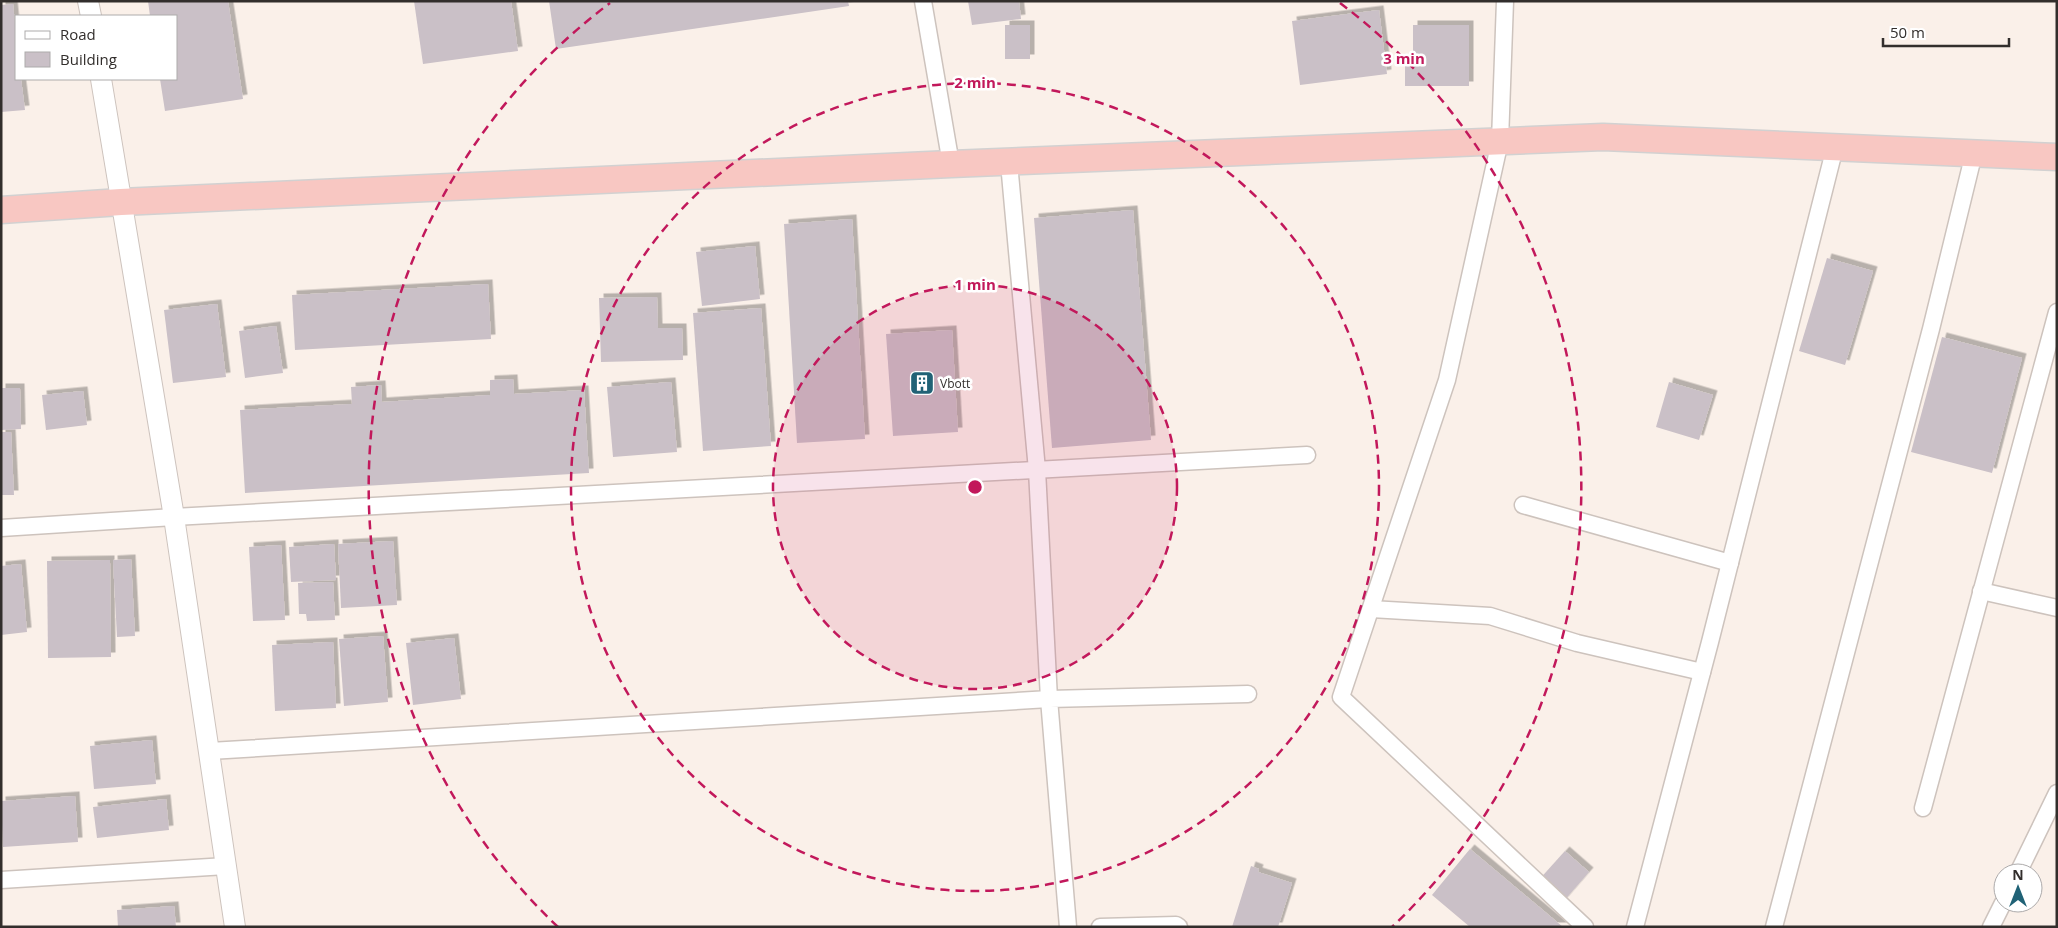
<svg xmlns="http://www.w3.org/2000/svg" width="2058" height="928" font-family="'Open Sans',sans-serif">
<style>
.building{fill:#cac0c7;filter:url(#shadow)}
.lines{fill:none;stroke-linecap:round;stroke-linejoin:round}
.minor-casing{stroke:#cdc3bd;stroke-width:19}
.tertiary-casing{stroke:#cdc3bd;stroke-width:22}
.trunk-casing{stroke:#d2d1d1;stroke-width:29}
.minor{stroke:#fff;stroke-width:16}
.tertiary{stroke:#fff;stroke-width:20}
.trunk{stroke:#f8c7c2;stroke-width:26}
.ring{fill:none;stroke:#c2185b;stroke-width:2.5;stroke-dasharray:9 6}
.labels{text-anchor:middle;dominant-baseline:central;stroke-width:5;stroke-linejoin:round;paint-order:stroke}
.poi-label{font-size:12px;fill:#322e2c;stroke:#fff;text-anchor:start}
.centre{fill:#c2185b;stroke:#fff;stroke-width:2.5}
.ring-label{font-size:15px;text-anchor:middle;font-weight:bold;fill:#c2185b;stroke:#fff;stroke-width:5;stroke-linejoin:round;paint-order:stroke}
</style>
<defs>
<filter id="shadow"><feDropShadow dx="4.5" dy="-4.5" stdDeviation="0" flood-color="#0004"/></filter>
</defs>
<rect width="100%" height="100%" fill="#faf0e9"/>
<g class="building">
<path d="M148 1H228L243 99 165 111 160 79H176V16H150Z"/>
<path d="M414 1H511L518 51 423 64Z"/>
<path d="M549 1H848L849 6 556 49Z"/>
<path d="M968 1H1019L1021 19 972 25Z"/>
<path d="M13 4 16 34V79H21L25 110 1 112V5Z"/>
<path d="M1379 10 1387 74 1300 85 1292 21Z"/>
<rect x="1005" y="25" width="25" height="34"/>
<path d="M1413 25H1469V86H1405V66H1413Z"/>
<path d="M1133 210 1151 440 1052 448 1034 218Z"/>
<path d="M852 219 865 439 797 443 784 224Z"/>
<path d="M755 246 760 299 702 306 696 252Z"/>
<path d="M1827 258 1873 271 1845 365 1799 351Z"/>
<path d="M488 284 491 339 295 350 292 295Z"/>
<path d="M657 297 658 328H682L683 360 601 362 599 298Z"/>
<path d="M217 304 226 377 173 383 164 310Z"/>
<path d="M761 308 771 446 703 451 693 313Z"/>
<path d="M276 326 283 373 245 378 239 331Z"/>
<path d="M952 330 958 432 893 436 886 334Z"/>
<path d="M1942 337 2022 358 1992 473 1911 452Z"/>
<path d="M513 379 514 394 584 390 589 473 245 493 240 410 352 404 351 387 381 385 382 402 490 395V380Z"/>
<path d="M671 382 677 452 613 457 607 387Z"/>
<path d="M1669 382 1713 395 1699 440 1656 427Z"/>
<path d="M1 388H20L21 429 1 430Z"/>
<path d="M83 391 87 425 46 430 42 395Z"/>
<path d="M1 432H11L14 495H1Z"/>
<path d="M393 541 397 605 341 608 338 544Z"/>
<path d="M334 544 336 580 291 582 289 547Z"/>
<path d="M281 545 285 620 253 621 249 547Z"/>
<path d="M131 559 135 636 117 637 113 560Z"/>
<path d="M110 560 111 657 48 658 47 561Z"/>
<path d="M21 564 27 632 1 635V566Z"/>
<path d="M333 582 335 620 307 621 306 614H299L298 583Z"/>
<path d="M383 636 388 702 344 706 339 639Z"/>
<path d="M454 638 461 699 413 705 406 643Z"/>
<path d="M333 642 336 708 275 711 272 645Z"/>
<path d="M152 740 156 784 94 789 90 746Z"/>
<path d="M75 796 78 842 3 847 1 801Z"/>
<path d="M166 799 169 830 97 838 93 807Z"/>
<path d="M1470 849 1563 927H1470L1432 895Z"/>
<path d="M1565 851 1589 872 1562 903 1538 881Z"/>
<path d="M1251 866 1259 869 1258 872 1292 883 1278 927H1232Z"/>
<path d="M174 906 176 927H118L117 910Z"/>
</g>
<g class="lines">
<defs>
<g id="minor">
<path d="M923 1 951 164"/>
<path d="M1505 1 1500 141 1447 380 1341 697 1585 927"/>
<path d="M1523 505 1730 563"/>
<path d="M1 528 174 517 1307 455"/>
<path d="M1981 591 2057 608"/>
<path d="M1371 609 1490 616 1577 643 1702 672"/>
<path d="M210 751 1049 699 1037 470 1009 163"/>
<path d="M1923 808 2057 312"/>
<path d="M2018 873 2057 793"/>
<path d="M1 880 226 866"/>
<path d="M1068 927 1049 699 1248 694"/>
<path d="M1100 927 1176 925 1179 927"/>
<path d="M1635 927 1710 642 1835 147"/>
<path d="M1774 927 1931 329 1974 153"/>
<path d="M1991 927 2003 903"/>
</g>
<g id="tertiary">
<path d="M88 1 91 16"/>
<path d="M101 79 174 517 235 927"/>
</g>
<path id="trunk" d="M1 210 121 202 951 164 1603 137 2057 157"/>
</defs>
<use href="#minor" class="minor-casing"/>
<use href="#tertiary" class="tertiary-casing"/>
<use href="#trunk" class="trunk-casing"/>
<use href="#minor" class="minor"/>
<use href="#tertiary" class="tertiary"/>
<use href="#trunk" class="trunk"/>
</g>
<circle cx="975" cy="487" r="202" fill="#c2185b" fill-opacity=".12"/>
<g class="ring">
<circle cx="975" cy="487" r="202"/>
<circle cx="975" cy="487" r="404"/>
<path d="M558 927A606 606 0 0 1 610 3M1340 3A606 606 0 0 1 1392 927"/>
</g>
<defs>
<symbol id="building-square" viewBox="-11 -11 22 22"><rect x="-9" y="-9" width="18" height="18" rx="4" fill="#206276" stroke="#fff"/><path d="M-4-6H4V6H1V3H-1V6H-4ZM-2.5-4.3h1.7v1.8h-1.7ZM.8-4.3h1.7v1.8H.8ZM-2.5-1h1.7V.8h-1.7ZM.8-1h1.7V.8H.8Z" fill="#fff"/></symbol>
</defs>
<g fill-rule="evenodd">
<use href="#building-square" x="908" y="369" width="28" height="28"/>
</g>
<g class="labels">
<g class="poi-label">
<text x="940" y="383">Vbott</text>
</g>
</g>
<circle cx="975" cy="487" r="8" class="centre"/>
<g class="ring-label">
<text x="1404" y="64">3 min</text>
<text x="975" y="88">2 min</text>
<text x="975" y="290">1 min</text>
</g>
<rect width="2058" height="928" fill="none" stroke="#322e2c" stroke-width="5"/>
<rect x="15" y="15" width="162" height="65" fill="#ffffff" stroke="#adabab"/>
<rect x="25" y="31" width="25" height="8" fill="#ffffff" stroke="#adabab"/>
<text x="60" y="40" font-size="15" fill="#322e2c">Road</text>
<rect x="25" y="52" width="25" height="15" fill="#cac0c7" stroke="#adabab"/>
<text x="60" y="65" font-size="15" fill="#322e2c">Building</text>
<g transform="translate(2018 888)"><circle r="24" fill="#ffffff" stroke="#adabab"/>
<path d="M0-4L9 19L0 12L-9 19Z" fill="#206276"/>
<text y="-8" font-size="14" font-weight="bold" text-anchor="middle" fill="#322e2c">N</text>
</g>
<path d="M1883 38v8h126v-8" fill="none" stroke="#322e2c" stroke-width="2.5"/>
<text x="1890" y="38" font-size="15" fill="#322e2c" stroke="#ffffff" stroke-width="4" paint-order="stroke">50 m</text>
</svg>
